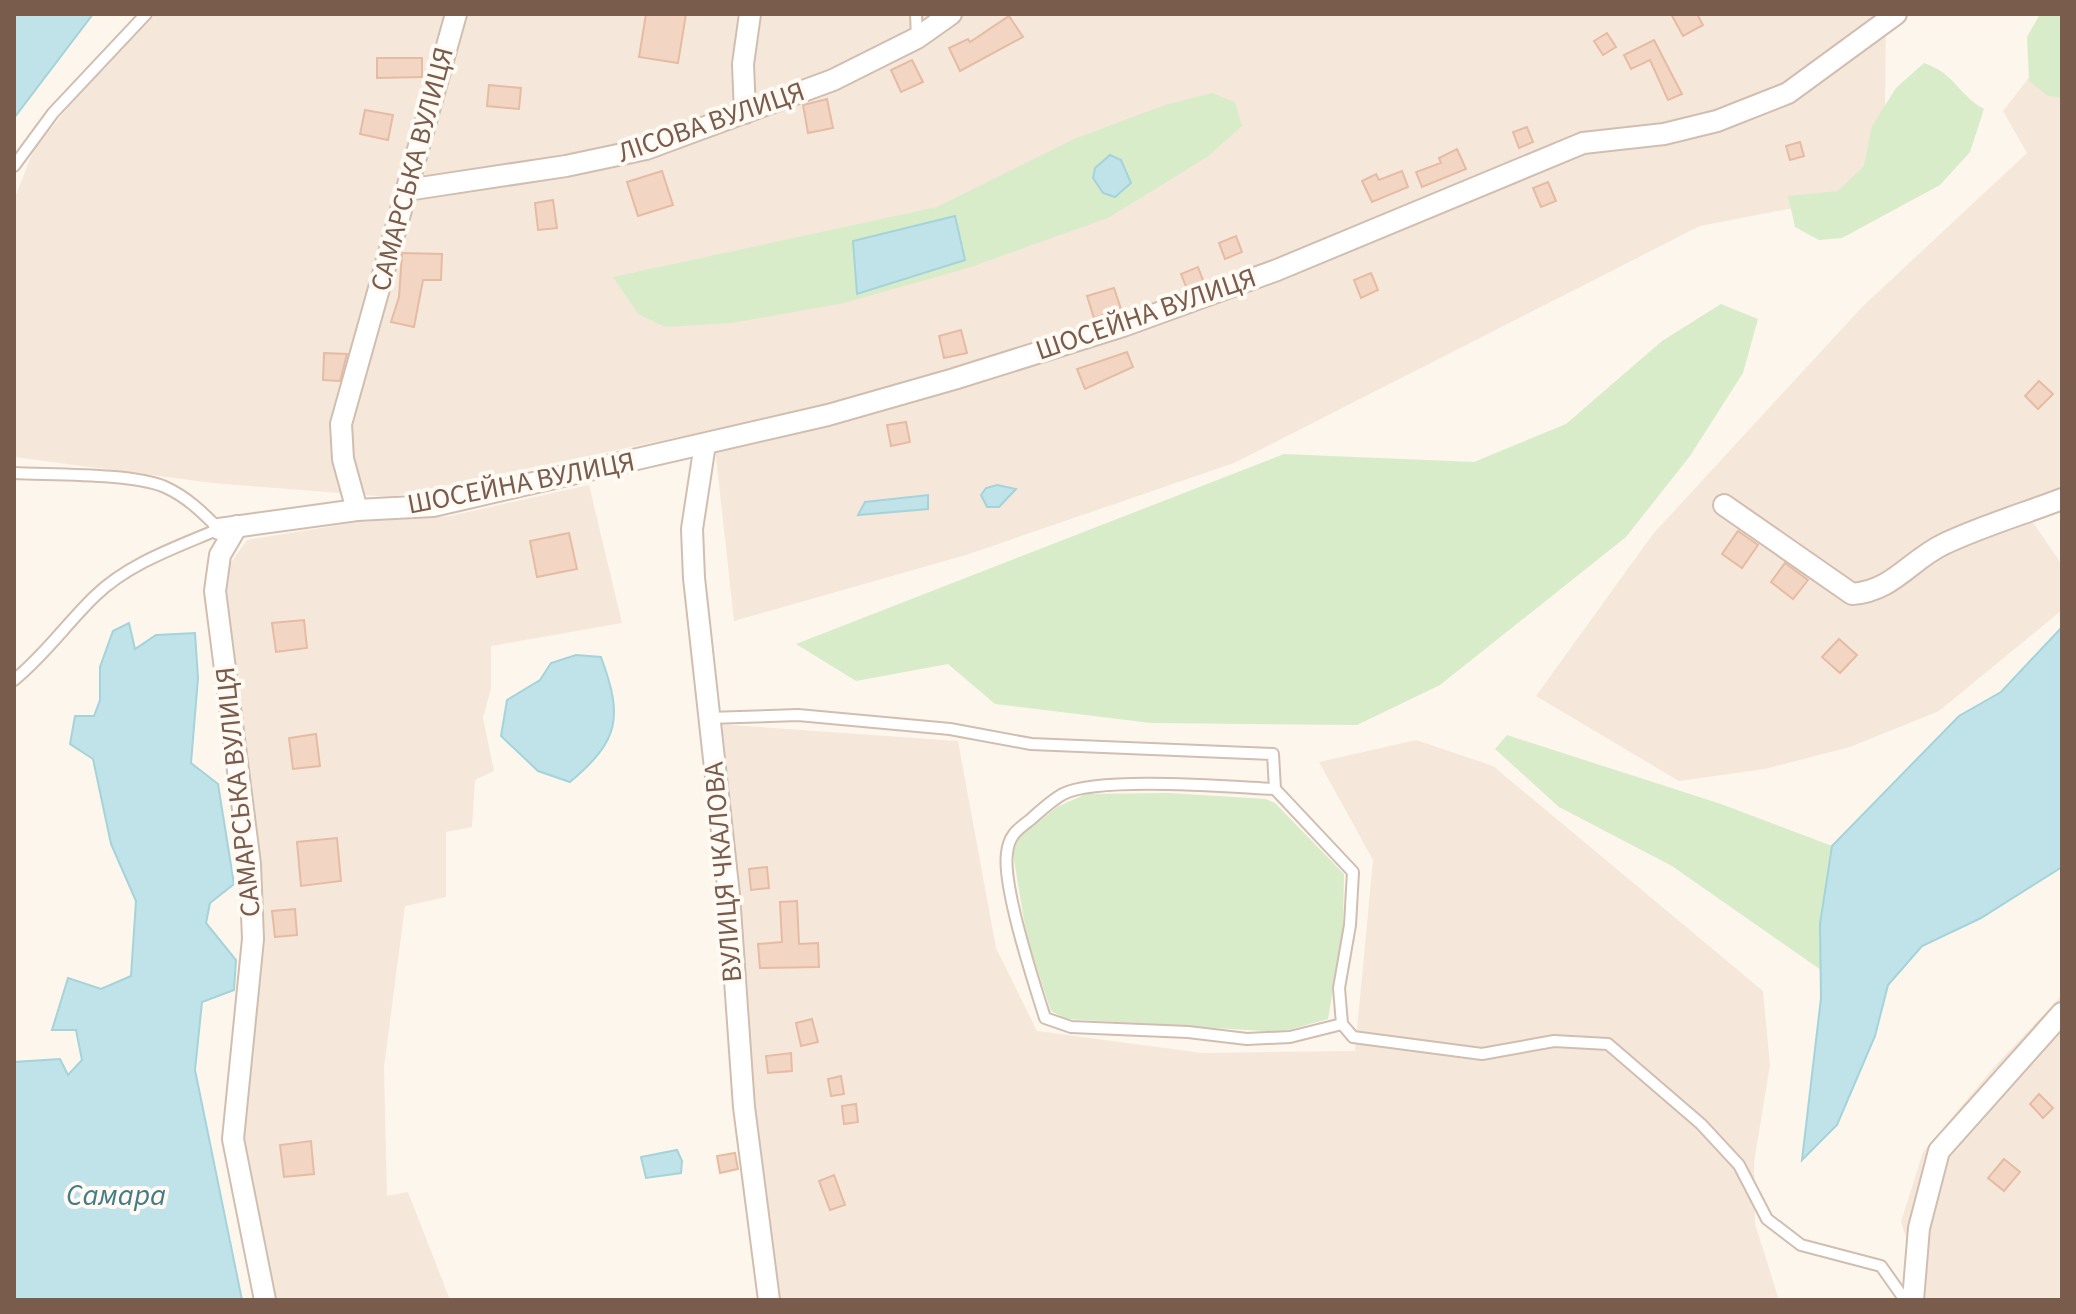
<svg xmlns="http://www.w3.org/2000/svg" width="2076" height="1314" font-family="'Source Sans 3',sans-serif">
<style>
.residential{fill:#f5e8da}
.green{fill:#d8ecc9}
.water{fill:#bfe3e8;stroke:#a5d3da;stroke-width:2}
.building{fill:#f3d5c3;stroke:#e6bba3;stroke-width:2}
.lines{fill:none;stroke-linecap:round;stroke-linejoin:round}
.service-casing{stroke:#d1beb0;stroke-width:14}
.minor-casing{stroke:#d1beb0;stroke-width:24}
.service{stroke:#fff;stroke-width:10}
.minor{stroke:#fff;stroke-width:20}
.labels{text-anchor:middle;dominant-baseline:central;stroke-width:8;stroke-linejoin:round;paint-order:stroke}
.street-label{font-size:28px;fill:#7a5c4d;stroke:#fffaf3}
.water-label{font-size:30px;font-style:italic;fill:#437c86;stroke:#fffaf3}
</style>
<rect width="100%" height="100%" fill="#fdf6ec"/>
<g class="residential">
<path d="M145 14H1886L1885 109 1864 185 1804 206 1700 226 1234 463 966 555 734 621 713 430 390 497 212 483 14 457V200L34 149Z"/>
<path d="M2062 35V502L2032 521 2062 565V610L1939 711 1850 747 1765 769 1679 781 1536 696 1653 534 1862 307 2027 153 2003 111Z"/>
<path d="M589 485 622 623 491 646V689L483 718 494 771 475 780 472 827 446 832V897L405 906 384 1067 387 1196 408 1192 450 1300H271L240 1136 257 1014 260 911 234 702 225 571 247 540 358 522 450 516Z"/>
<path d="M716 724 958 741 996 948 1037 1031 1202 1053 1355 1051 1373 860 1319 762 1416 740 1493 766 1763 991 1770 1065 1754 1162 1755 1224 1779 1300H781L762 1190Z"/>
<path d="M2062 995V1300H1926L1901 1222 1923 1152 1996 1065Z"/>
</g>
<g class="green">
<path d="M2040 14H2062V98L2048 96 2029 81 2027 37Z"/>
<path d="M1924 63C1956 74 1956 93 1984 109L1970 152 1940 185 1842 238 1819 240 1795 227 1788 196 1838 191 1864 166 1872 126 1896 88Z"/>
<path d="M1212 93 1235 102 1242 126 1207 157 1108 218 968 268 844 303 732 323 665 327 638 314 613 277 937 207 1074 139 1165 105Z"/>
<path d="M1721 304 1758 319 1743 373 1690 456 1626 537 1440 685 1357 725 1151 723 995 704 948 664 856 681 796 644 1284 454 1474 462 1566 424 1662 341Z"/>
<path d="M1507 735 1721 804 1832 846 1820 924 1821 970 1672 866 1559 807 1495 749Z"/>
<path d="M1168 793 1266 799 1275 803 1344 874 1343 929 1328 1019 1281 1032 1067 1019 1051 1011 1027 938 1013 854 1018 838 1057 807 1086 794Z"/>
</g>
<g class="water">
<path d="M14 14H93L14 118Z"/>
<path d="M1110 155 1121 160 1131 183 1115 197 1103 193 1093 178 1095 168Z"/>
<path d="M955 216 965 260 857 294 853 241Z"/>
<path d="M997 485 1016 489 999 507H987L981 495 986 488Z"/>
<path d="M928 495V509L858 515 865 502Z"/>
<path d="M129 623 135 649 156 635 195 633 198 678 191 763 218 784 234 884 210 903 206 923 236 960 234 990 202 1002 195 1070 242 1300H14V1062L60 1059 68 1075 82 1060 76 1030H52L68 978 101 989 131 976 136 901 111 844 93 759 70 744 75 716H94L100 700V667L113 631Z"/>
<path d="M2062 627V867L1981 918 1922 946 1888 985 1875 1036 1837 1125 1802 1160 1821 998 1820 924 1832 846 1959 716 2001 692Z"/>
<path d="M576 655 601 657C623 717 620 740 570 782L538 771 501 736 507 700 540 680 551 663Z"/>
<path d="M677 1150 682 1161 681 1173 646 1178 641 1157Z"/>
</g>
<g class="building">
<path d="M646 14H686L678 63 639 57Z"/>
<path d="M1671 14H1697L1703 25 1683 36Z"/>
<path d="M1009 16 1023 37 960 71 949 48 968 39 970 42Z"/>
<path d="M1607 33 1616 47 1603 55 1594 41Z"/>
<path d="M1654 40 1682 94 1668 100 1650 60 1631 69 1624 55Z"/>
<path d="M377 58H422V77L377 78Z"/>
<path d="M912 60 923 82 901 92 891 70Z"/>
<path d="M489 85 521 88 519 109 487 106Z"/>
<path d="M827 99 833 128 808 133 803 105Z"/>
<path d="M365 110 393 115 388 140 360 134Z"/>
<path d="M1527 127 1533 142 1519 148 1513 132Z"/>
<path d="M1800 142 1804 156 1790 160 1786 146Z"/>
<path d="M1457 149 1466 169 1422 187 1416 172 1441 163 1439 158Z"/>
<path d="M662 171 673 205 638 216 627 182Z"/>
<path d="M1402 171 1408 187 1372 202 1362 181 1376 174 1379 180Z"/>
<path d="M1548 182 1556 201 1541 207 1533 188Z"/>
<path d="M553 200 557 228 538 230 535 203Z"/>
<path d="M1236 236 1242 252 1225 259 1219 243Z"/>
<path d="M402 253 442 254 441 280H423L414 327 391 322 399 297Z"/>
<path d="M1198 267 1204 283 1187 289 1181 274Z"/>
<path d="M1371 273 1378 290 1361 298 1354 280Z"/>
<path d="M1114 288 1121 309 1094 318 1087 296Z"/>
<path d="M961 330 967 353 944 358 939 336Z"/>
<path d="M1127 352 1133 367 1085 389 1077 369Z"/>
<path d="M324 353 347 354 340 381 323 380Z"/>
<path d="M2039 381 2053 394 2038 409 2025 396Z"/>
<path d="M906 422 910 442 891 446 887 425Z"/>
<path d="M1738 531 1758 545 1742 568 1722 554Z"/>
<path d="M569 533 577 569 537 577 530 541Z"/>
<path d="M1785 563 1808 580 1793 599 1771 582Z"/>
<path d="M304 620 307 648 276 652 272 623Z"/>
<path d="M1839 639 1857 655 1840 673 1822 657Z"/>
<path d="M316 734 320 766 293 769 289 738Z"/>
<path d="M337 838 341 881 301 886 297 842Z"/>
<path d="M767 867 769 888 751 890 749 869Z"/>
<path d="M797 901 799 944 818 943 819 967 760 968 758 944 782 942 780 902Z"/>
<path d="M295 909 297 935 275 937 272 911Z"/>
<path d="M812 1019 818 1042 801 1046 796 1023Z"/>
<path d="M791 1053 792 1071 768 1073 766 1056Z"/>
<path d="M841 1076 844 1094 831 1096 828 1079Z"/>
<path d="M2039 1094 2053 1108 2043 1118 2030 1104Z"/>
<path d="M856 1104 858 1122 844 1124 842 1106Z"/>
<path d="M311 1141 314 1174 284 1177 280 1145Z"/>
<path d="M735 1153 738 1169 720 1173 717 1156Z"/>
<path d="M2004 1159 2020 1172 2004 1191 1988 1178Z"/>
<path d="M834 1175 845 1205 830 1210 819 1181Z"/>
</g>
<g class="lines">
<defs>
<g id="service">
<path d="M916 14 917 38"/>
<path d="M14 166 53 113 146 14"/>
<path d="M14 473C51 475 133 473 165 487 187 497 202 512 219 529 177 547 129 563 95 596 67 623 45 655 14 680"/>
<path d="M708 718 798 715 950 729 1031 744 1273 754 1275 789 1353 872 1350 925 1339 988 1342 1024 1353 1037 1482 1054 1554 1041 1608 1044 1701 1124 1739 1165 1767 1219 1801 1245 1881 1266 1905 1300"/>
<path d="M1275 789C1231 787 1099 776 1063 794 1052 800 1040 811 1030 820 1017 830 1009 835 1007 853 1002 886 1034 983 1045 1018L1071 1027 1188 1032 1247 1039 1290 1037 1342 1024"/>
</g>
<g id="minor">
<path d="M745 113 743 64 750 14"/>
<path d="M407 190 566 166 646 149 833 80 917 38 951 14"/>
<path d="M705 444 692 529 694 578 729 895 744 1107 769 1300"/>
<path d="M1724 505 1852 594C1893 591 1910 560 1944 544 1982 526 2023 514 2062 499"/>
<path d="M357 510 343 459 341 424 456 14"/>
<path d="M237 526 220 555 215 591 250 864 253 939 233 1139 265 1300"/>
<path d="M219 529 357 510 433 506 828 415 954 379 1123 326 1277 270 1583 143 1664 134 1717 121 1788 93 1896 14"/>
<path d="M1913 1300 1919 1228 1939 1151 2062 1013"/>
</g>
</defs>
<use href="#service" class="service-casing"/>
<use href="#minor" class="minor-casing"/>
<use href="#service" class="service"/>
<use href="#minor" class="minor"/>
</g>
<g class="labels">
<g class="street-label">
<text transform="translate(711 122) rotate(-19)">ЛІСОВА ВУЛИЦЯ</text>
<text transform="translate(412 169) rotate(-75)">САМАРСЬКА ВУЛИЦЯ</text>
<text transform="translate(1146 314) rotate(-19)">ШОСЕЙНА ВУЛИЦЯ</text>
<text transform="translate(521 483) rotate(-11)">ШОСЕЙНА ВУЛИЦЯ</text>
<text transform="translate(238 792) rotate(-96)">САМАРСЬКА ВУЛИЦЯ</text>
<text transform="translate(723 872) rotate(-95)">ВУЛИЦЯ ЧКАЛОВА</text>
</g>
<g class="water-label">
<text x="116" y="1195">Самара</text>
</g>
</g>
<rect width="2076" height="1314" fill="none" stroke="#7a5c4d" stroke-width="32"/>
</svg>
